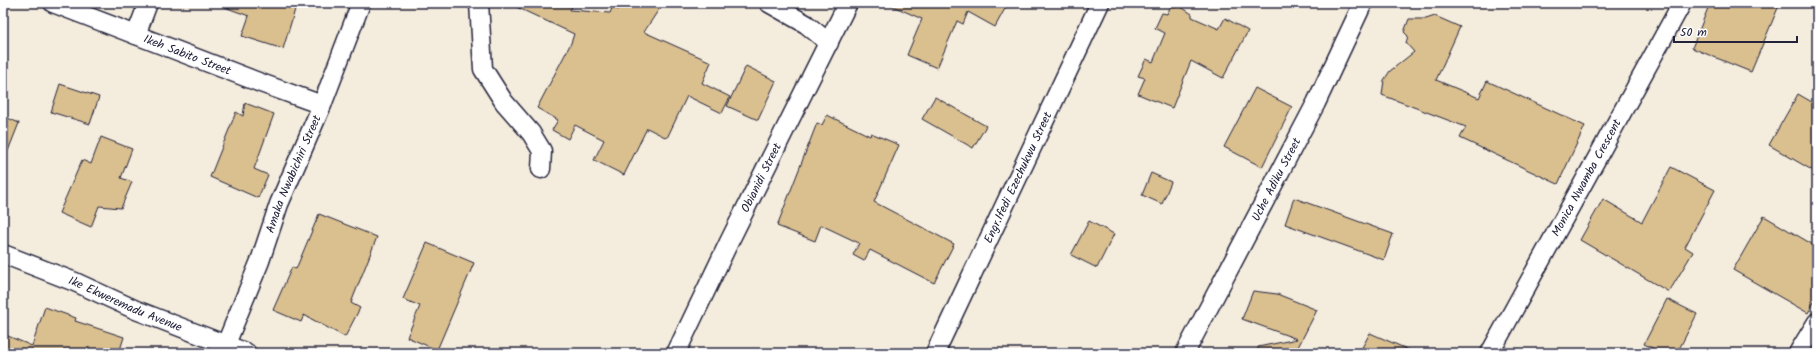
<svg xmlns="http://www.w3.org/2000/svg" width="1820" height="356" font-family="Kalam,sans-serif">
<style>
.building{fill:#dabf8f;stroke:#22223b}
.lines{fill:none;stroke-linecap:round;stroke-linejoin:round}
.street-casing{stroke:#22223b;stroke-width:21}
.street{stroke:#fff;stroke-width:18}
.labels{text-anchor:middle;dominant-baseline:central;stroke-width:3.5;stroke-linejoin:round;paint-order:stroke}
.street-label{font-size:12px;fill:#22223b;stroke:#fff}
</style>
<rect width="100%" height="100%" fill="#f4ecdd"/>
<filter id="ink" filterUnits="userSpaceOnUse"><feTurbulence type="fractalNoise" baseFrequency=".025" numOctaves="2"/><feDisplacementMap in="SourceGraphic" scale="8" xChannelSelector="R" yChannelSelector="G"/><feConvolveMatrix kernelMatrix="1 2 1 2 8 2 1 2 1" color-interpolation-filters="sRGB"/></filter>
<g filter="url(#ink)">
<g class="building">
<path d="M219 3H297L283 49 242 36 249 16 219 5Z"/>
<path d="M508 3H574L570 10 610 13 613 6 618 10 623 3H663L644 32 711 62 702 83 730 97 722 113 687 96 667 138 647 128 624 175 594 160 604 140 575 125 568 139 552 130 558 120 537 108 571 43 574 34Z"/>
<path d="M886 3H1008L995 27 968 12 963 24 957 21 937 68 907 55 922 19Z"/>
<path d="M1710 3H1780L1751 72 1692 48Z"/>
<path d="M1178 5 1192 14V17L1219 29 1225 18 1248 31 1223 78 1191 61 1172 108 1138 94 1145 78 1138 76 1146 59 1153 62 1165 33 1155 28 1162 13 1167 14 1171 6 1175 8Z"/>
<path d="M1435 16 1460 27 1436 80 1479 98 1487 81 1585 126 1558 184 1460 138 1466 127 1382 95 1384 80 1390 71 1414 52 1406 43 1408 36 1404 32 1409 19H1426Z"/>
<path d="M746 66 776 81 758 120 727 106Z"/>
<path d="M60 84 99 97 90 124 51 112Z"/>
<path d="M1255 88 1292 107 1262 167 1224 147Z"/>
<path d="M1798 94 1817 105V173L1769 145Z"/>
<path d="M935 97 986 126 973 148 922 119Z"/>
<path d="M245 103 274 114 254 169 268 175 258 198 210 177 236 112 243 116Z"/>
<path d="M827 115 870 136 871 133 899 145 874 202 954 244 934 283 870 250 864 261 853 255 859 243 821 225 815 241 777 226 817 123 822 125Z"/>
<path d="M3 116 19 123 4 161H3Z"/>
<path d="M101 137 132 149 121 178 132 182 121 208 99 206 91 227 59 213 82 160 91 164Z"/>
<path d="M1671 167 1715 190 1685 247 1693 252 1669 292 1580 240 1603 199 1642 222Z"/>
<path d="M1151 173 1171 182 1162 204 1142 195Z"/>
<path d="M1294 198 1393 234 1384 260 1285 224Z"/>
<path d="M319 214 377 237 351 303 360 308 345 337 304 315 301 322 273 310 292 267 296 269Z"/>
<path d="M1764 216 1817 247V297L1808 313 1733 270Z"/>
<path d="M1089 221 1114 234 1097 268 1071 255Z"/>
<path d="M427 243 474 263 437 350 407 337 420 306 403 299Z"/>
<path d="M1253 291 1277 294 1317 310 1295 353H1258V347L1297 339 1242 319Z"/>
<path d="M1667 299 1697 314 1677 353H1663L1644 344Z"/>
<path d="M45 307 76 318 75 321 124 337 119 353H3V334L32 346Z"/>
<path d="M1370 333 1416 353H1359Z"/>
</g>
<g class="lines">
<defs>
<g id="street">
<path id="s1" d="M53 3 261 83 322 105"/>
<path d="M479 3 483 69 504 102 531 133 542 151 541 169"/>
<path d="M769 3 806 24 829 43"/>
<path d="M136 35 148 3"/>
<path id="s2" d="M3 254 75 282 136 310 247 353"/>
<path id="s3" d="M226 344 260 261 279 204 322 105 361 3"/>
<path id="s4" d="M676 353 729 242 848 3"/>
<path id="s5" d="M935 353 1100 3"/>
<path id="s6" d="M1185 353 1316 103 1363 3"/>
<path id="s7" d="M1490 353 1682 3"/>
<path d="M1798 353 1817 322"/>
</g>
</defs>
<use href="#street" class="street-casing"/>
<use href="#street" class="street"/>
</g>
</g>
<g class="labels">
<g class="street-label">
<text stroke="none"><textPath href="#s1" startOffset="144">Ikeh Sabito Street</textPath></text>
<text stroke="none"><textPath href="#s3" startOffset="183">Amaka Nwabichiri Street</textPath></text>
<text stroke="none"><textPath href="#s4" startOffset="195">Obianidi Street</textPath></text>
<text stroke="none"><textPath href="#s5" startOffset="194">Engr.Ifedi Ezechukwu Street</textPath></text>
<text stroke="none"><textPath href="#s7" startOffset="200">Monica Nwamba Crescent</textPath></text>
<text stroke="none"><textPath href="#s6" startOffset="196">Uche Adiku Street</textPath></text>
<text stroke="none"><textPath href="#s2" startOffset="132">Ike Ekweremadu Avenue</textPath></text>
</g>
</g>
<rect width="1820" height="356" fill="none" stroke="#fff" stroke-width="16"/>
<rect x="8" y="8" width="1804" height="340" fill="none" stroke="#22223b" stroke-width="1.5" filter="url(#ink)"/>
<path d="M1674 36v6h123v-6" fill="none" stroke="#22223b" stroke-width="2"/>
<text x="1680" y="36" font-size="12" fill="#22223b" stroke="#ffffff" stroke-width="3" paint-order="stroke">50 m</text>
</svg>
